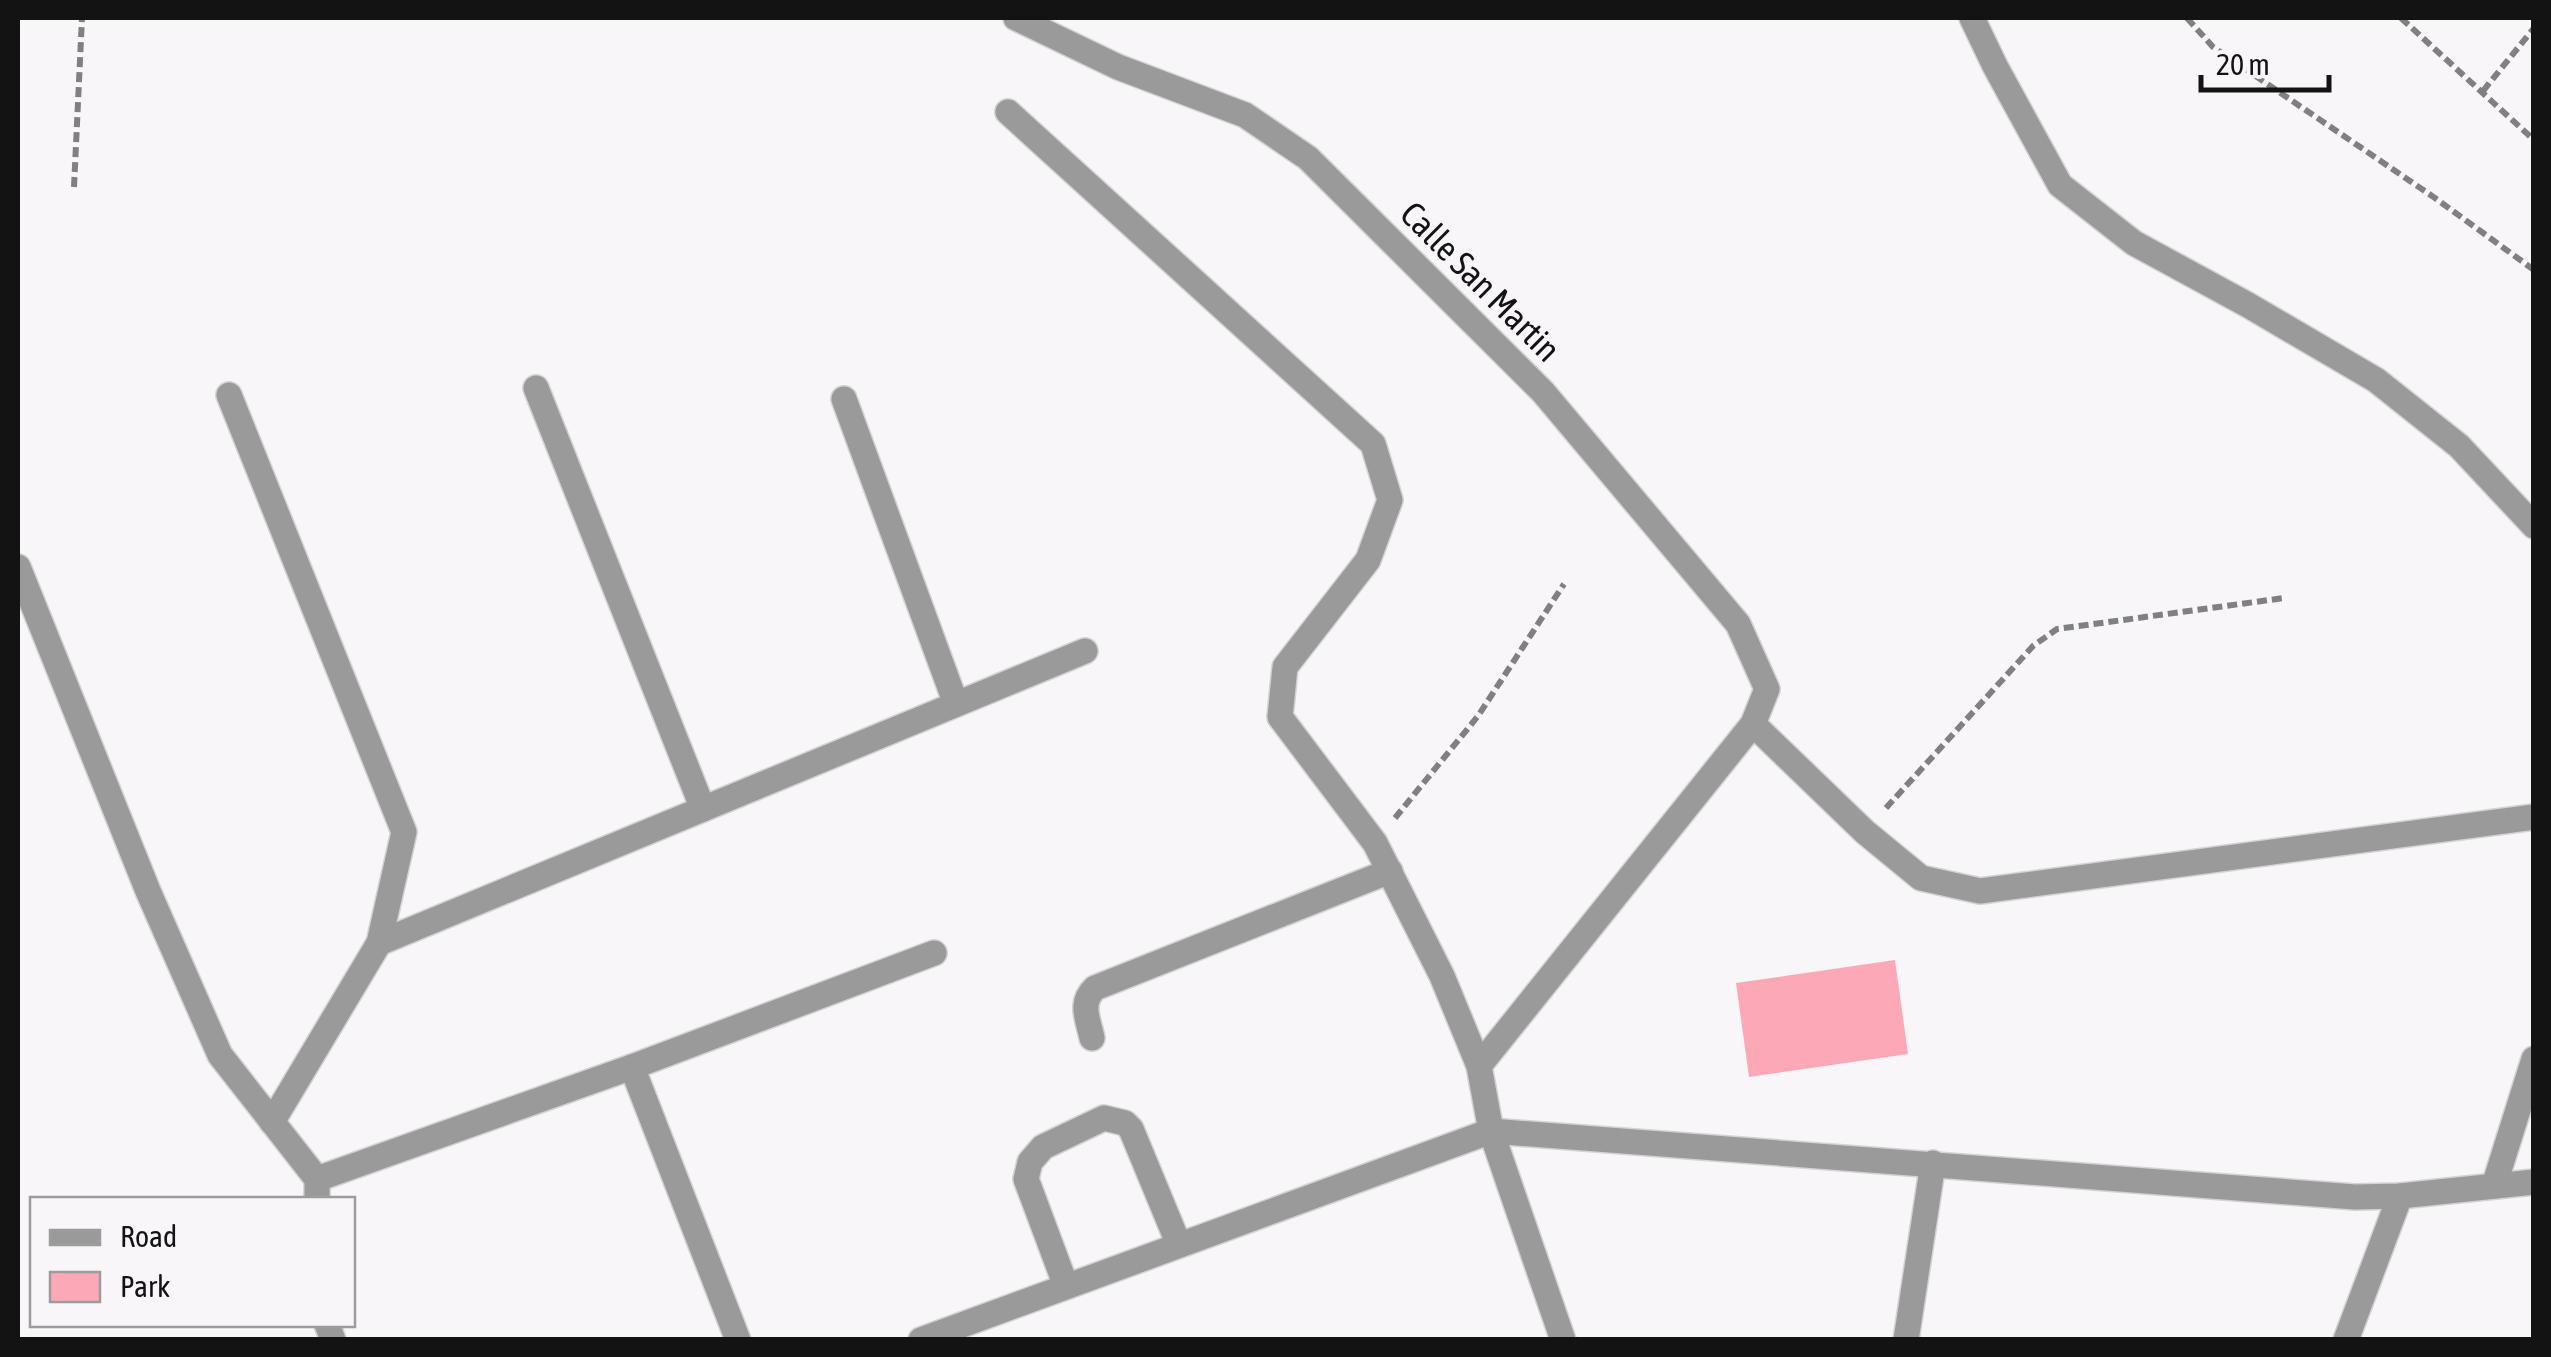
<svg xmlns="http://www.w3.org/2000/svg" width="2551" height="1357" font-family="'Asap Condensed',sans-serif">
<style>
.green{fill:#fca8b7}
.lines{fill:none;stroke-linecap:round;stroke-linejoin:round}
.minor-casing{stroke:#d4d2d4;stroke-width:28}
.path{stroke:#807f81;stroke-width:6;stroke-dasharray:10 5;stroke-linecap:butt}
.minor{stroke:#9a9a9b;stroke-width:25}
.labels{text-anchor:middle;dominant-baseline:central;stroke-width:8;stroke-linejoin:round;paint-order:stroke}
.street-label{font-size:35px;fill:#141314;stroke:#f8f6f9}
</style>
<rect width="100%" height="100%" fill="#f8f6f9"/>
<path class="green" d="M1895 960 1908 1054 1749 1077 1736 983Z"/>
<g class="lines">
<defs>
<g id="minor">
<path d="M1016 18 1118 67 1245 115 1308 158 1543 392 1738 624 1767 689 1753 724 1479 1066"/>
<path d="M1972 18 1995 66 2060 185 2134 243 2248 305 2376 380 2459 446 2534 526"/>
<path d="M1008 112 1373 444 1390 500 1368 560 1285 667 1280 717 1375 843 1442 976 1479 1066 1491 1131 1563 1340"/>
<path d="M536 388 703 809"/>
<path d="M229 395 404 832 379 943 272 1122"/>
<path d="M844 399 956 704"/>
<path d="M18 567 148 891 220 1055 317 1179V1200"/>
<path d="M1753 724 1865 832 1921 878 1980 891 2534 817"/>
<path d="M379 943 1085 651"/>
<path d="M1092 1038C1088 1019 1079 1003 1095 988L1390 871"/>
<path d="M632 1067 738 1340"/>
<path d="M317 1179 632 1067 934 953"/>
<path d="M2494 1186 2534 1059"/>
<path d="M1066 1286 1026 1179 1030 1162 1043 1147 1104 1118 1125 1123 1131 1129 1179 1245"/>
<path d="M327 1324 333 1340"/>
<path d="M921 1340 1491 1131 2355 1197 2400 1196 2534 1182"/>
<path d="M1906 1340 1933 1163"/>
<path d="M2346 1340 2400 1196"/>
</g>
</defs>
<use href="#minor" class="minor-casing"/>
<g class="path">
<path d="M2187 18 2213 47 2435 198 2534 270"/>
<path d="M2401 18 2534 140"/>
<path d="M2483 91 2534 28"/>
<path d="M74 187 82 18"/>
<path d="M1886 808 2033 646 2057 629 2284 598"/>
<path d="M1395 818 1478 716 1564 584"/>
</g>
<use href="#minor" class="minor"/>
</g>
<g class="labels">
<g class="street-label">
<text transform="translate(1481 281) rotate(45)">Calle San Martin</text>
</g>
</g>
<rect width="2551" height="1357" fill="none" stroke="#141314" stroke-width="40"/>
<rect x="30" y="1197" width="325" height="130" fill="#f8f6f9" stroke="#9d9b9d" stroke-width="2.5"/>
<rect x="50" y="1230" width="50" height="15" fill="#9a9a9b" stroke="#9d9b9d" stroke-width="2.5"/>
<text x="120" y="1247" font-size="30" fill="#141314">Road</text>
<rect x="50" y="1272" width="50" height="30" fill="#fca8b7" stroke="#9d9b9d" stroke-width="2.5"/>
<text x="120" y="1297" font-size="30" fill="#141314">Park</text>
<path d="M2201 75v15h128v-15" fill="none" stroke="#141314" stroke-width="5"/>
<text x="2216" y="75" font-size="30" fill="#141314" stroke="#f8f6f9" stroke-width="8" paint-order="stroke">20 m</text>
</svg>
